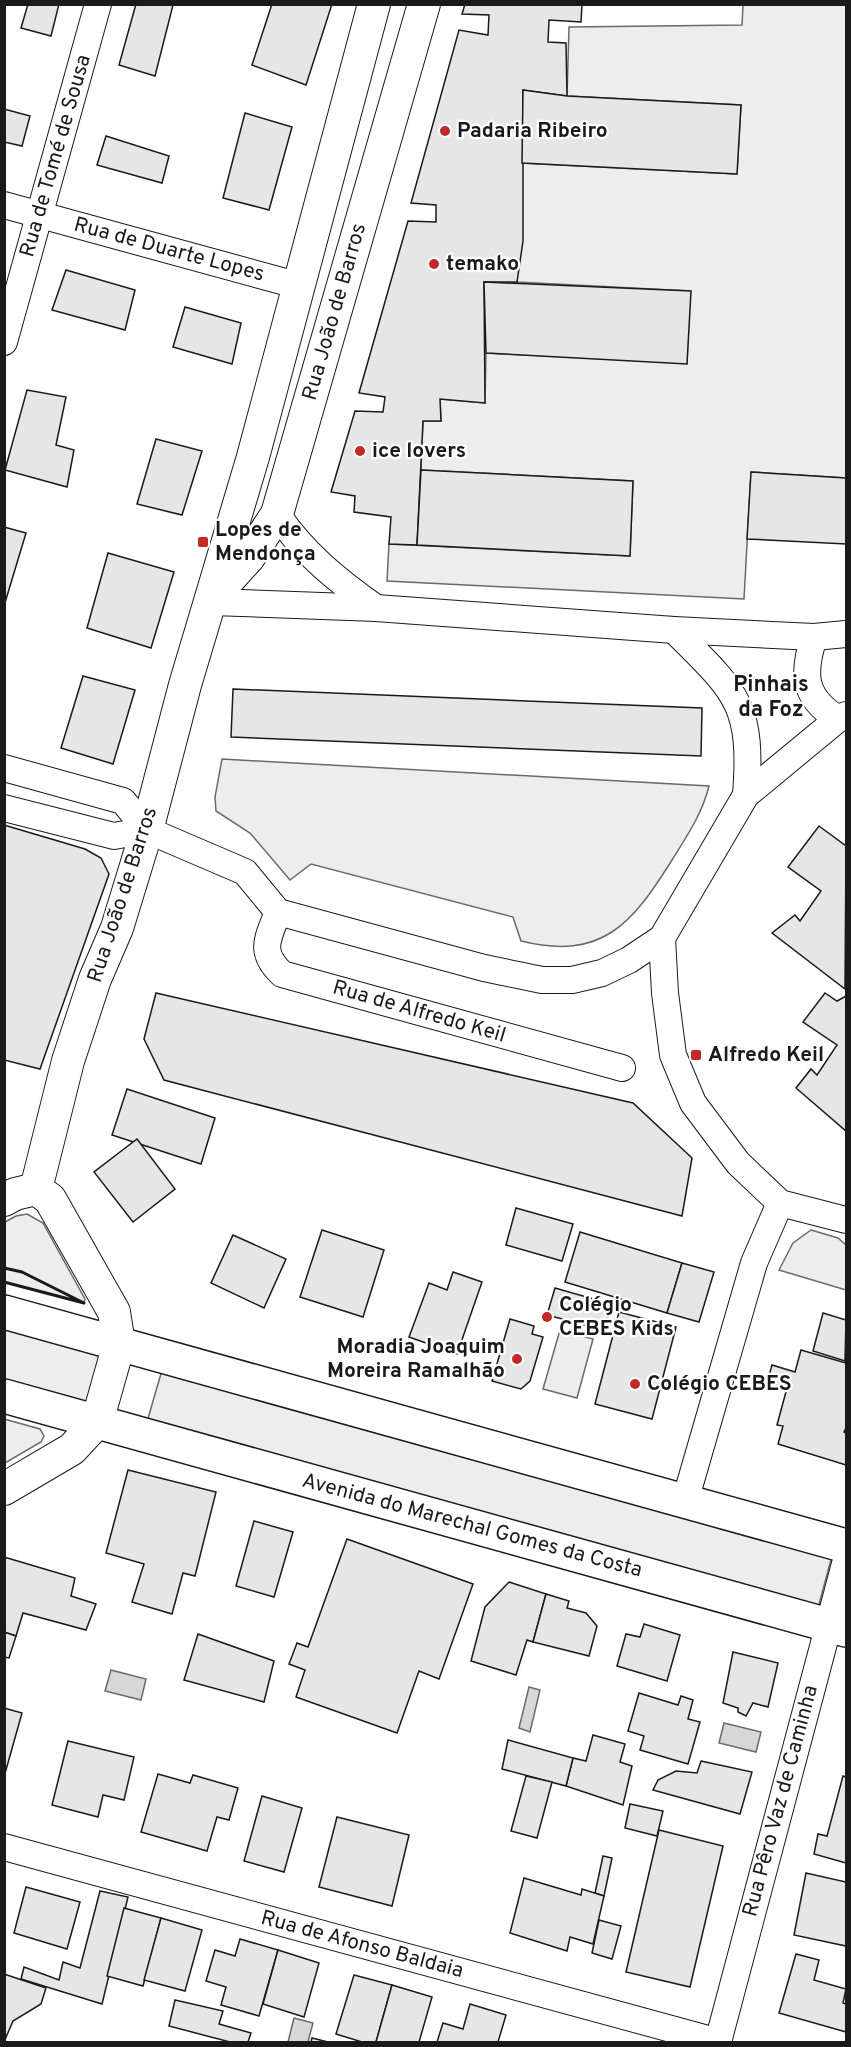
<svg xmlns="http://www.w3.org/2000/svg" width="851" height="2047" font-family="Overpass,sans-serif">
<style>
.green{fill:#ededed;stroke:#6a6a6a;stroke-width:1.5}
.water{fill:#d7d7d7;stroke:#6a6a6a;stroke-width:1.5}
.building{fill:#e6e6e6;stroke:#1a1a1a;stroke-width:1.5}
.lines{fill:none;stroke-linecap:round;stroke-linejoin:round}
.minor-casing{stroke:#1a1a1a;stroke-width:28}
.tertiary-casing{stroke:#1a1a1a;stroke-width:34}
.secondary-casing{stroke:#1a1a1a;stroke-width:36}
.minor{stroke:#fff;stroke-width:26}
.tertiary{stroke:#fff;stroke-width:32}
.secondary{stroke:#fff;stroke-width:33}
.wall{stroke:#1a1a1a;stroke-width:3}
.poi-dot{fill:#c62828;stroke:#fff;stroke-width:2}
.labels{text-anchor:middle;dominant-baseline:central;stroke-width:4.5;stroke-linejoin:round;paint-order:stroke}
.poi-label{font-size:21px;font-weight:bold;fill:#1a1a1a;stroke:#fff;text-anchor:start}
.street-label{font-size:21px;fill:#1a1a1a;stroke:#fff}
.neighbourhood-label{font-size:22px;font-weight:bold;fill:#1a1a1a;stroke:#fff}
</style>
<rect width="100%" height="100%" fill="#fff"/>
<g class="green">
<path d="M743 5H846V478L751 472 744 599 387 581 389 544 630 556 633 481 421 470 423 421H441L440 399 485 403 486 353 687 363 690 291 517 282 522 163 737 174 741 105 567 96 569 27 742 25Z"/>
<path d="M222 759 709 786C702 814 687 836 672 860 632 924 602 961 521 941L513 917 311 864 290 880 250 833 216 811 215 797Z"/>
<path d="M27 1214 43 1223 85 1299 84 1303 5 1282V1222L16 1216Z"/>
<path d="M811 1230 838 1238 846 1245V1290L779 1270 793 1243Z"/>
<path d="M4 1326 101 1353 87 1404 5 1381Z"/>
<path d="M560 1330 593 1339 577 1398 543 1389Z"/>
<path d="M162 1370 832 1556 818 1608 147 1422Z"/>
<path d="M4 1419 40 1429 44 1436 41 1442 5 1463Z"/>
</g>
<g class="water">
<path d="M111 1670 146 1679 141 1700 105 1691Z"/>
<path d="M529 1687 540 1690 530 1732 519 1728Z"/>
<path d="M724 1723 761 1732 756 1752 719 1743Z"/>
<path d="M294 2018 313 2023 308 2042H288Z"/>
</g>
<g class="building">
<path d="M28 4H59L51 36 21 28Z"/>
<path d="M136 4 173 5 155 76 119 65Z"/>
<path d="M272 4H332L306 85 252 65Z"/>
<path d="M465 4H582L581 22 549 20 548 42 566 43 567 96 523 90V241L517 282H484L485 403 440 399 441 421H423L417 545 389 544 391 517 354 512 355 496 331 492 355 411 383 412 385 397 359 393 408 221 436 222V205L411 203 459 30 488 35 489 15 462 14Z"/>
<path d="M523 90 567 96 741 105 737 174 522 163Z"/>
<path d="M4 109 30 116 22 146 4 142Z"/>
<path d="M245 113 292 127 269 210 223 198Z"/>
<path d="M106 136 169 156 162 183 97 165Z"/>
<path d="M66 270 135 290 125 330 52 310Z"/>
<path d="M484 282 691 291 687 364 486 353Z"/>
<path d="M185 307 241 323 232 364 173 347Z"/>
<path d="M27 390 66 397 56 445 74 450 67 487 5 470Z"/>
<path d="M156 439 202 451 182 515 137 504Z"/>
<path d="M421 470 633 481 630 556 417 545Z"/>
<path d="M751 472 846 478V544L747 539Z"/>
<path d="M4 527 26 533 4 606Z"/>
<path d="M108 553 174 572 151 648 87 628Z"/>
<path d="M83 676 135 690 113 764 61 748Z"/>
<path d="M233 689 702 708 701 756 231 737Z"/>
<path d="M4 825 85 849 101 858 109 874 40 1069 4 1060Z"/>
<path d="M819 826 846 846 845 989 772 933 795 915 800 921 821 891 788 867Z"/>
<path d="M156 993 633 1103 692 1158 682 1216 164 1080 144 1039Z"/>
<path d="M825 993 837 1001 846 996V1131L796 1088 811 1069 817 1075 837 1045 803 1022Z"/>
<path d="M127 1089 215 1118 201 1164 112 1135Z"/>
<path d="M137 1139 175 1189 133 1222 94 1172Z"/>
<path d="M516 1208 573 1224 562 1261 506 1245Z"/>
<path d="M322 1230 384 1250 363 1317 300 1297Z"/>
<path d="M580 1232 682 1263 667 1313 565 1282Z"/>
<path d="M233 1235 286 1259 264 1308 211 1283Z"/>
<path d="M682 1263 714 1272 699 1322 667 1313Z"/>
<path d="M453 1272 482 1282 457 1354 409 1337 429 1283 447 1290Z"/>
<path d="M555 1288 611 1304 604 1330 547 1315Z"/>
<path d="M619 1312 676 1327 652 1419 595 1404Z"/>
<path d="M823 1313 846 1320 845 1361 813 1351Z"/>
<path d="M510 1319 534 1326 532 1334 543 1337 530 1381 521 1389 492 1381Z"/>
<path d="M801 1350 846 1363V1428L844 1432 846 1433V1465L778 1444 783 1426 777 1425 787 1388 767 1383 772 1365 795 1372Z"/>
<path d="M128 1470 216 1492 195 1576 183 1573 172 1614 132 1602 144 1564 106 1553Z"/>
<path d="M254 1521 293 1532 274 1597 236 1586Z"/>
<path d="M347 1539 473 1584 439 1679 419 1671 397 1733 296 1697 305 1670 289 1664 297 1643 308 1647Z"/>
<path d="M4 1557 75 1578 71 1596 96 1604 86 1630 23 1613 16 1636 4 1632Z"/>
<path d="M509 1582 546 1594 533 1642 527 1640 516 1675 471 1661 485 1607Z"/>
<path d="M546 1594 569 1601 567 1608 586 1613 597 1626 589 1656 533 1642Z"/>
<path d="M644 1624 680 1635 667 1681 617 1666 626 1634 640 1637Z"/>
<path d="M4 1632 16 1636 9 1658 4 1657Z"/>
<path d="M198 1634 274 1661 264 1702 184 1680Z"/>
<path d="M733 1652 778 1663 768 1707 753 1703 746 1716 738 1712V1708L723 1703Z"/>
<path d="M639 1693 678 1705 681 1696 693 1700 688 1719 700 1722 688 1764 640 1750 644 1736 628 1731Z"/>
<path d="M4 1708 22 1713 4 1777Z"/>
<path d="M593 1735 625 1744 620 1762 632 1766 623 1805 566 1786 573 1758 586 1761Z"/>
<path d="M508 1740 573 1758 566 1786 502 1769Z"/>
<path d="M68 1741 134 1757 124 1800 103 1795 98 1817 52 1805Z"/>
<path d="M701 1761 752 1772 740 1814 653 1790 658 1780 676 1771 697 1773Z"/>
<path d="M158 1774 190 1783 193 1775 238 1788 229 1820 217 1817 207 1851 141 1832Z"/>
<path d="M526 1776 552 1782 537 1838 511 1831Z"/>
<path d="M843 1776 846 1777V1863L814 1854 818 1834 827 1836Z"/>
<path d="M262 1796 302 1808 284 1872 244 1861Z"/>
<path d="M630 1804 663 1811 657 1836 625 1828Z"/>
<path d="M337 1817 409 1835 392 1906 319 1887Z"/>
<path d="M659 1830 723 1846 690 1987 626 1972Z"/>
<path d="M603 1856 612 1858 604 1896 595 1893Z"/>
<path d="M806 1873 846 1882V1946L794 1935Z"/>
<path d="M524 1878 581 1895 582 1889 604 1896 593 1944 570 1937 567 1951 510 1933Z"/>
<path d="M26 1887 80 1902 67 1949 14 1933Z"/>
<path d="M100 1891 128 1897 102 2004 21 1979 24 1967 59 1980 63 1962 80 1968Z"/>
<path d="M124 1908 161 1918 143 1986 107 1976Z"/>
<path d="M161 1918 202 1930 185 1991 144 1980Z"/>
<path d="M599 1920 621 1926 612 1959 592 1953Z"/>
<path d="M240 1939 278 1950 259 2016 221 2005 226 1987 206 1981 215 1950 235 1956Z"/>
<path d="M278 1950 319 1963 304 2017 263 2004Z"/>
<path d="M796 1954 819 1960 814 1980 846 1989 843 2003 846 2004V2032L779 2013Z"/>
<path d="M4 1974 46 1988 41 2004 13 2021 4 2042Z"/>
<path d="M354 1975 392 1985 376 2042H362L336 2034Z"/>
<path d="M392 1985 432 1997 419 2042H376Z"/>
<path d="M175 2000 223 2011 219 2024 251 2033 248 2042H230L169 2026Z"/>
<path d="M470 2004 506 2015 498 2042H437L443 2023 463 2029Z"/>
<path d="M312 2038 328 2042H311Z"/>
</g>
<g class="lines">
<defs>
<g id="minor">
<path d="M4 205 300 286"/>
<path d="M4 342 98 4"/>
<path d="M277 514C303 553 338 581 376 608"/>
<path d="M212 602 376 608 674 630 814 637 846 634"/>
<path d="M674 630C736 692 753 703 746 795"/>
<path d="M814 637C802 674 803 697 838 719"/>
<path d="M4 768 123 801 147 830"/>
<path d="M4 808 114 836 147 830 245 872 278 912 484 968 542 980H572L602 973 629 960 662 938 746 795 838 719 846 715"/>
<path d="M278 912C268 939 258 951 282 974L622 1068"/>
<path d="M662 938 665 993 673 1055 693 1103 738 1163 780 1203 846 1220"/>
<path d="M685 1501 754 1263 780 1203"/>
<path d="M4 1847 719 2042"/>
<path d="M718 2042 846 1560"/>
</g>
<g id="tertiary">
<path d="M219 590 249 557 277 514 424 4"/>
<path d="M36 1189 68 1061 95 979 117 928 147 830 185 685 253 457 374 4"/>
<path d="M4 1200 15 1194 36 1189 50 1199 114 1312 119 1344 97 1422 72 1449 4 1489"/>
</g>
<g id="secondary">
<path d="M4 1312 846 1546"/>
<path d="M4 1396 846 1630"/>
</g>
</defs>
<use href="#minor" class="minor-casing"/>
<use href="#tertiary" class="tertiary-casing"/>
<use href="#secondary" class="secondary-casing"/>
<use href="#minor" class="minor"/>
<use href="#tertiary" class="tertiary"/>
<use href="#secondary" class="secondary"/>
<path class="wall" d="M4 1268 22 1272 84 1303 4 1282"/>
</g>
<g class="poi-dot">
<circle cx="445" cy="131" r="6"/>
<circle cx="434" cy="264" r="6"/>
<circle cx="360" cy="451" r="6"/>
<rect x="197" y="536" width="12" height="12" rx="3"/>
<rect x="690" y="1049" width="12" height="12" rx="3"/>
<circle cx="547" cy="1317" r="6"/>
<circle cx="517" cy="1359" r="6"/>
<circle cx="635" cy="1384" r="6"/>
</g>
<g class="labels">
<g class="poi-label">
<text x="457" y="131">Padaria Ribeiro</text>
<text x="446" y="264">temako</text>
<text x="372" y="451">ice lovers</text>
<text x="215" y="530">Lopes de<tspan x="215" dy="24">Mendonça</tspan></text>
<text x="708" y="1055">Alfredo Keil</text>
<text x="559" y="1305">Colégio<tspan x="559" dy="24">CEBES Kids</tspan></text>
<text x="505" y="1347" text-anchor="end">Moradia Joaquim<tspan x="505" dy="24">Moreira Ramalhão</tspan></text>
<text x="647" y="1384">Colégio CEBES</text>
</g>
<g class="street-label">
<text transform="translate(56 156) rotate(-74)">Rua de Tomé de Sousa</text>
<text transform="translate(169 250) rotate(15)">Rua de Duarte Lopes</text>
<text transform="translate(335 312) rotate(-74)">Rua João de Barros</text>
<text transform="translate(123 895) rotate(-72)">Rua João de Barros</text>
<text transform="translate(419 1012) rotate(16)">Rua de Alfredo Keil</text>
<text transform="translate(472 1526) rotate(15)">Avenida do Marechal Gomes da Costa</text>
<text transform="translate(781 1801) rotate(-75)">Rua Pêro Vaz de Caminha</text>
<text transform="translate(362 1945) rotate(15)">Rua de Afonso Baldaia</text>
</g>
<g class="neighbourhood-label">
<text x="771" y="685">Pinhais<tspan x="771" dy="25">da Foz</tspan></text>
</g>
</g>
<rect width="851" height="2047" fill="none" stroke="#1a1a1a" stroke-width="12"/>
</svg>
